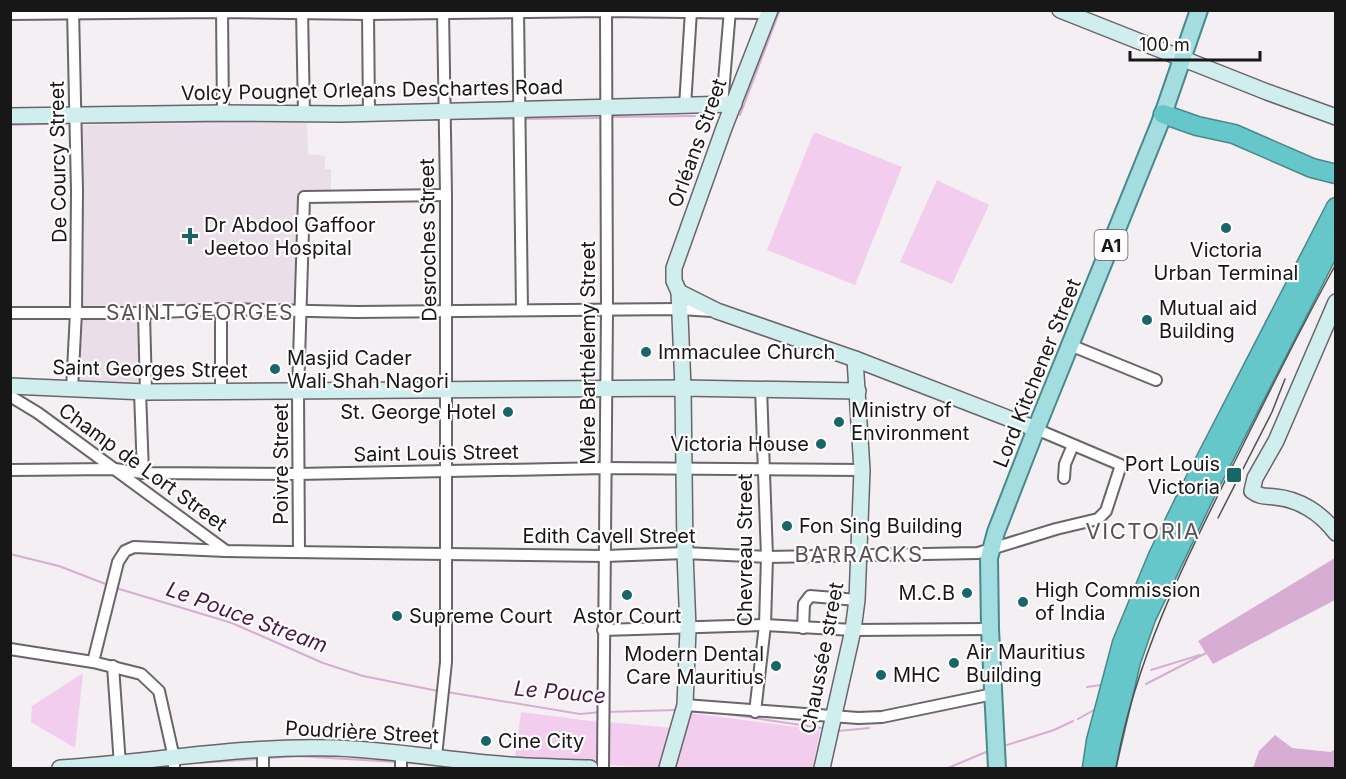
<svg xmlns="http://www.w3.org/2000/svg" width="1346" height="779" font-family="Inter,sans-serif">
<style>
.built{fill:#eadfe8}
.green{fill:#f3cded}
.water{fill:#d8add3}
.lines{fill:none;stroke-linecap:round;stroke-linejoin:round}
.stream{stroke:#d8add3;stroke-width:2}
.street-casing{stroke:#696569;stroke-width:14}
.secondary-casing{stroke:#696569;stroke-width:18}
.primary-casing{stroke:#4a898b;stroke-width:20}
.highway-casing{stroke:#4a898b;stroke-width:21}
.street{stroke:#fff;stroke-width:10}
.secondary{stroke:#d1eeef;stroke-width:15}
.primary{stroke:#a3dddf;stroke-width:16}
.highway{stroke:#65c7c9;stroke-width:18}
.tram{stroke:#525051;stroke-width:1.5}
.poi-dot{fill:#186668;stroke:#fffdfe;stroke-width:2}
.labels{text-anchor:middle;dominant-baseline:central;stroke-width:4.5;stroke-linejoin:round;paint-order:stroke}
.shield{fill:#fffdfe;stroke:#5d5c5d;stroke-width:1.5}
.shield-label{font-size:18px;font-weight:bold;fill:#181718}
.street-label{font-size:20px;fill:#181718;stroke:#fffdfe}
.poi-label{font-size:20px;fill:#181718;stroke:#fffdfe;text-anchor:start}
.neighbourhood-label{font-size:21px;letter-spacing:1.5px;fill:#555154;stroke:#fffdfe}
.water-label{font-size:21px;font-style:italic;fill:#491645;stroke:#fffdfe}
.quarter-label{font-size:22px;letter-spacing:1.5px;fill:#555154;stroke:#fffdfe}
</style>
<rect width="100%" height="100%" fill="#f3eff2"/>
<g class="built">
<path d="M307 122 308 154 325 156V169H331V191L298 192V304L83 307 81 125Z"/>
<path d="M78 315 141 316 140 382 79 381Z"/>
</g>
<g class="green">
<path d="M814 132 902 167 855 285 767 250Z"/>
<path d="M937 180 989 205 952 284 900 262Z"/>
<path d="M83 673 75 748 31 722 32 706Z"/>
<path d="M521 712 598 722 599 763 515 757Z"/>
<path d="M690 713 820 730 813 768H673Z"/>
<path d="M609 722 673 728 662 768 607 765Z"/>
</g>
<g class="water">
<path d="M1335 558V600L1213 664 1198 641Z"/>
<path d="M1275 735 1292 748 1331 752 1335 749V768H1253L1259 751Z"/>
</g>
<g class="lines">
<g class="stream">
<path d="M740 115 780 10"/>
<path d="M610 117 695 116"/>
<path d="M448 119H515"/>
<path d="M523 119 602 118"/>
<path d="M391 120H440"/>
<path d="M79 123 281 121"/>
<path d="M10 125 71 123"/>
<path d="M10 554 59 566 108 585"/>
<path d="M116 588 232 623 323 663 363 676 438 691"/>
<path d="M1151 670 1200 655"/>
<path d="M1146 684 1206 653"/>
<path d="M1087 687 1101 685"/>
<path d="M447 692 580 714 601 712"/>
<path d="M689 711 714 712 821 728"/>
<path d="M607 712 676 710"/>
<path d="M1078 719 1094 710"/>
<path d="M838 731 869 728"/>
<path d="M1004 746 1054 730 1073 721"/>
<path d="M268 758 297 756 396 762"/>
<path d="M406 763 427 764"/>
<path d="M179 764 258 759"/>
<path d="M948 768 986 752"/>
</g>
<defs>
<g id="street">
<path d="M222 10 223 113"/>
<path d="M302 10 304 114"/>
<path d="M518 10 522 310"/>
<path d="M10 14 222 12 368 14 606 11 769 13"/>
<path d="M368 14 369 113"/>
<path d="M722 105 730 10"/>
<path d="M685 106 691 11"/>
<path d="M221 309V392"/>
<path d="M10 313H144L221 309 357 312 680 309 712 311"/>
<path d="M144 313 146 392"/>
<path d="M1070 345 1156 380"/>
<path d="M72 390 76 312 77 191 73 10"/>
<path d="M140 392 143 473"/>
<path d="M10 396 38 413 226 551"/>
<path d="M10 470 115 469 143 473 298 474 606 468 862 470"/>
<path d="M1064 478 1065 464 1073 445"/>
<path d="M299 552 298 392 304 197 446 195"/>
<path d="M803 628 804 604 810 596 857 600"/>
<path d="M603 630 765 625 853 630 990 629"/>
<path d="M10 649 93 662 141 674 159 691 174 758V768"/>
<path d="M93 662 118 562 125 551 134 547 226 551 446 554 605 556 685 553 767 557 978 553 1056 529 1098 519 1106 511 1121 465 1036 429"/>
<path d="M113 666 120 765"/>
<path d="M685 705 858 718 882 717 993 694"/>
<path d="M755 712 765 625 767 557 761 388"/>
<path d="M401 753V768"/>
<path d="M436 756 446 662V195L443 10"/>
<path d="M263 768V749"/>
<path d="M603 768 607 310 606 10"/>
</g>
<g id="secondary">
<path d="M1060 10 1267 92 1336 117"/>
<path d="M10 116 223 113 341 114 734 104"/>
<path d="M679 292 717 311 855 359 1036 429"/>
<path d="M1336 302 1276 441 1255 478 1252 491C1260 497 1265 496 1275 497 1299 499 1321 513 1336 533"/>
<path d="M10 386 146 392 683 388 858 391"/>
<path d="M60 768C152 762 244 745 336 748 391 750 445 760 499 764 529 767 559 767 590 768"/>
<path d="M667 768 685 705 688 629 685 553 683 388 679 292 674 281V268L724 128 770 10"/>
<path d="M822 768 853 630 857 600 862 470 855 359"/>
</g>
<path id="primary" d="M997 768 990 629 989 558 996 532 1036 429 1160 123 1199 10"/>
<g id="highway">
<path d="M1163 114 1197 126 1234 134 1312 168 1336 174"/>
<path d="M1092 768 1096 741 1122 643 1158 556 1192 486 1336 207"/>
<path d="M1106 768 1131 661 1146 618 1206 492 1336 237"/>
</g>
</defs>
<use href="#street" class="street-casing"/>
<use href="#secondary" class="secondary-casing"/>
<use href="#primary" class="primary-casing"/>
<use href="#highway" class="highway-casing"/>
<use href="#street" class="street"/>
<use href="#secondary" class="secondary"/>
<use href="#primary" class="primary"/>
<use href="#highway" class="highway"/>
<g class="tram">
<path d="M1218 518 1272 412 1285 379"/>
<path d="M1116 768C1136 654 1189 553 1240 451 1271 388 1302 325 1336 264"/>
</g>
</g>
<g class="poi-dot">
<circle cx="1226" cy="228" r="6"/>
<path d="M187 227h6v6h6v6h-6v6h-6v-6h-6v-6h6z"/>
<circle cx="1147" cy="320" r="6"/>
<circle cx="646" cy="352" r="6"/>
<circle cx="275" cy="369" r="6"/>
<circle cx="508" cy="412" r="6"/>
<circle cx="839" cy="422" r="6"/>
<circle cx="821" cy="444" r="6"/>
<rect x="1226" y="467" width="16" height="16" rx="3"/>
<circle cx="787" cy="526" r="6"/>
<circle cx="967" cy="593" r="6"/>
<circle cx="627" cy="595" r="6"/>
<circle cx="1023" cy="602" r="6"/>
<circle cx="397" cy="616" r="6"/>
<circle cx="954" cy="663" r="6"/>
<circle cx="776" cy="666" r="6"/>
<circle cx="881" cy="675" r="6"/>
<circle cx="486" cy="741" r="6"/>
</g>
<g class="labels">
<rect class="shield" x="1094.5" y="230" width="33" height="30" rx="4.5"/>
<g class="shield-label">
<text x="1111" y="245">A1</text>
</g>
<g class="street-label">
<text transform="translate(372 90) rotate(-1)">Volcy Pougnet Orleans Deschartes Road</text>
<text transform="translate(697 143) rotate(-70)">Orléans Street</text>
<text transform="translate(58 162) rotate(-91)">De Courcy Street</text>
<text transform="translate(428 240) rotate(-91)">Desroches Street</text>
<text transform="translate(588 353) rotate(-90)">Mère Barthélemy Street</text>
<text transform="translate(150 369) rotate(1)">Saint Georges Street</text>
<text transform="translate(1037 373) rotate(-68)">Lord Kitchener Street</text>
<text transform="translate(436 453) rotate(-1)">Saint Louis Street</text>
<text transform="translate(281 464) rotate(-90)">Poivre Street</text>
<text transform="translate(143 467) rotate(36)">Champ de Lort Street</text>
<text x="609" y="536">Edith Cavell Street</text>
<text transform="translate(745 550) rotate(-90)">Chevreau Street</text>
<text transform="translate(822 658) rotate(-79)">Chaussée street</text>
<text transform="translate(362 732) rotate(3)">Poudrière Street</text>
</g>
<g class="poi-label">
<text x="204" y="225">Dr Abdool Gaffoor<tspan x="204" dy="23">Jeetoo Hospital</tspan></text>
<text x="1226" y="250" text-anchor="middle">Victoria<tspan x="1226" dy="23">Urban Terminal</tspan></text>
<text x="1159" y="308">Mutual aid<tspan x="1159" dy="23">Building</tspan></text>
<text x="658" y="352">Immaculee Church</text>
<text x="287" y="358">Masjid Cader<tspan x="287" dy="23">Wali Shah Nagori</tspan></text>
<text x="851" y="410">Ministry of<tspan x="851" dy="23">Environment</tspan></text>
<text x="496" y="412" text-anchor="end">St. George Hotel</text>
<text x="809" y="444" text-anchor="end">Victoria House</text>
<text x="1220" y="464" text-anchor="end">Port Louis<tspan x="1220" dy="23">Victoria</tspan></text>
<text x="799" y="526">Fon Sing Building</text>
<text x="1035" y="590">High Commission<tspan x="1035" dy="23">of India</tspan></text>
<text x="955" y="593" text-anchor="end">M.C.B</text>
<text x="409" y="616">Supreme Court</text>
<text x="627" y="616" text-anchor="middle">Astor Court</text>
<text x="966" y="652">Air Mauritius<tspan x="966" dy="23">Building</tspan></text>
<text x="764" y="654" text-anchor="end">Modern Dental<tspan x="764" dy="23">Care Mauritius</tspan></text>
<text x="893" y="675">MHC</text>
<text x="498" y="741">Cine City</text>
</g>
<g class="neighbourhood-label">
<text x="200" y="312">SAINT GEORGES</text>
</g>
<g class="water-label">
<text transform="translate(247 617) rotate(20)">Le Pouce Stream</text>
<text transform="translate(560 692) rotate(5)">Le Pouce</text>
</g>
<g class="quarter-label">
<text x="1143" y="531">VICTORIA</text>
<text x="859" y="554">BARRACKS</text>
</g>
</g>
<rect width="1346" height="779" fill="none" stroke="#181718" stroke-width="24"/>
<path d="M1130 51v9h130v-9" fill="none" stroke="#181718" stroke-width="3"/>
<text x="1139" y="51" font-size="18" fill="#181718" stroke="#fffdfe" stroke-width="4.5" paint-order="stroke">100 m</text>
</svg>
